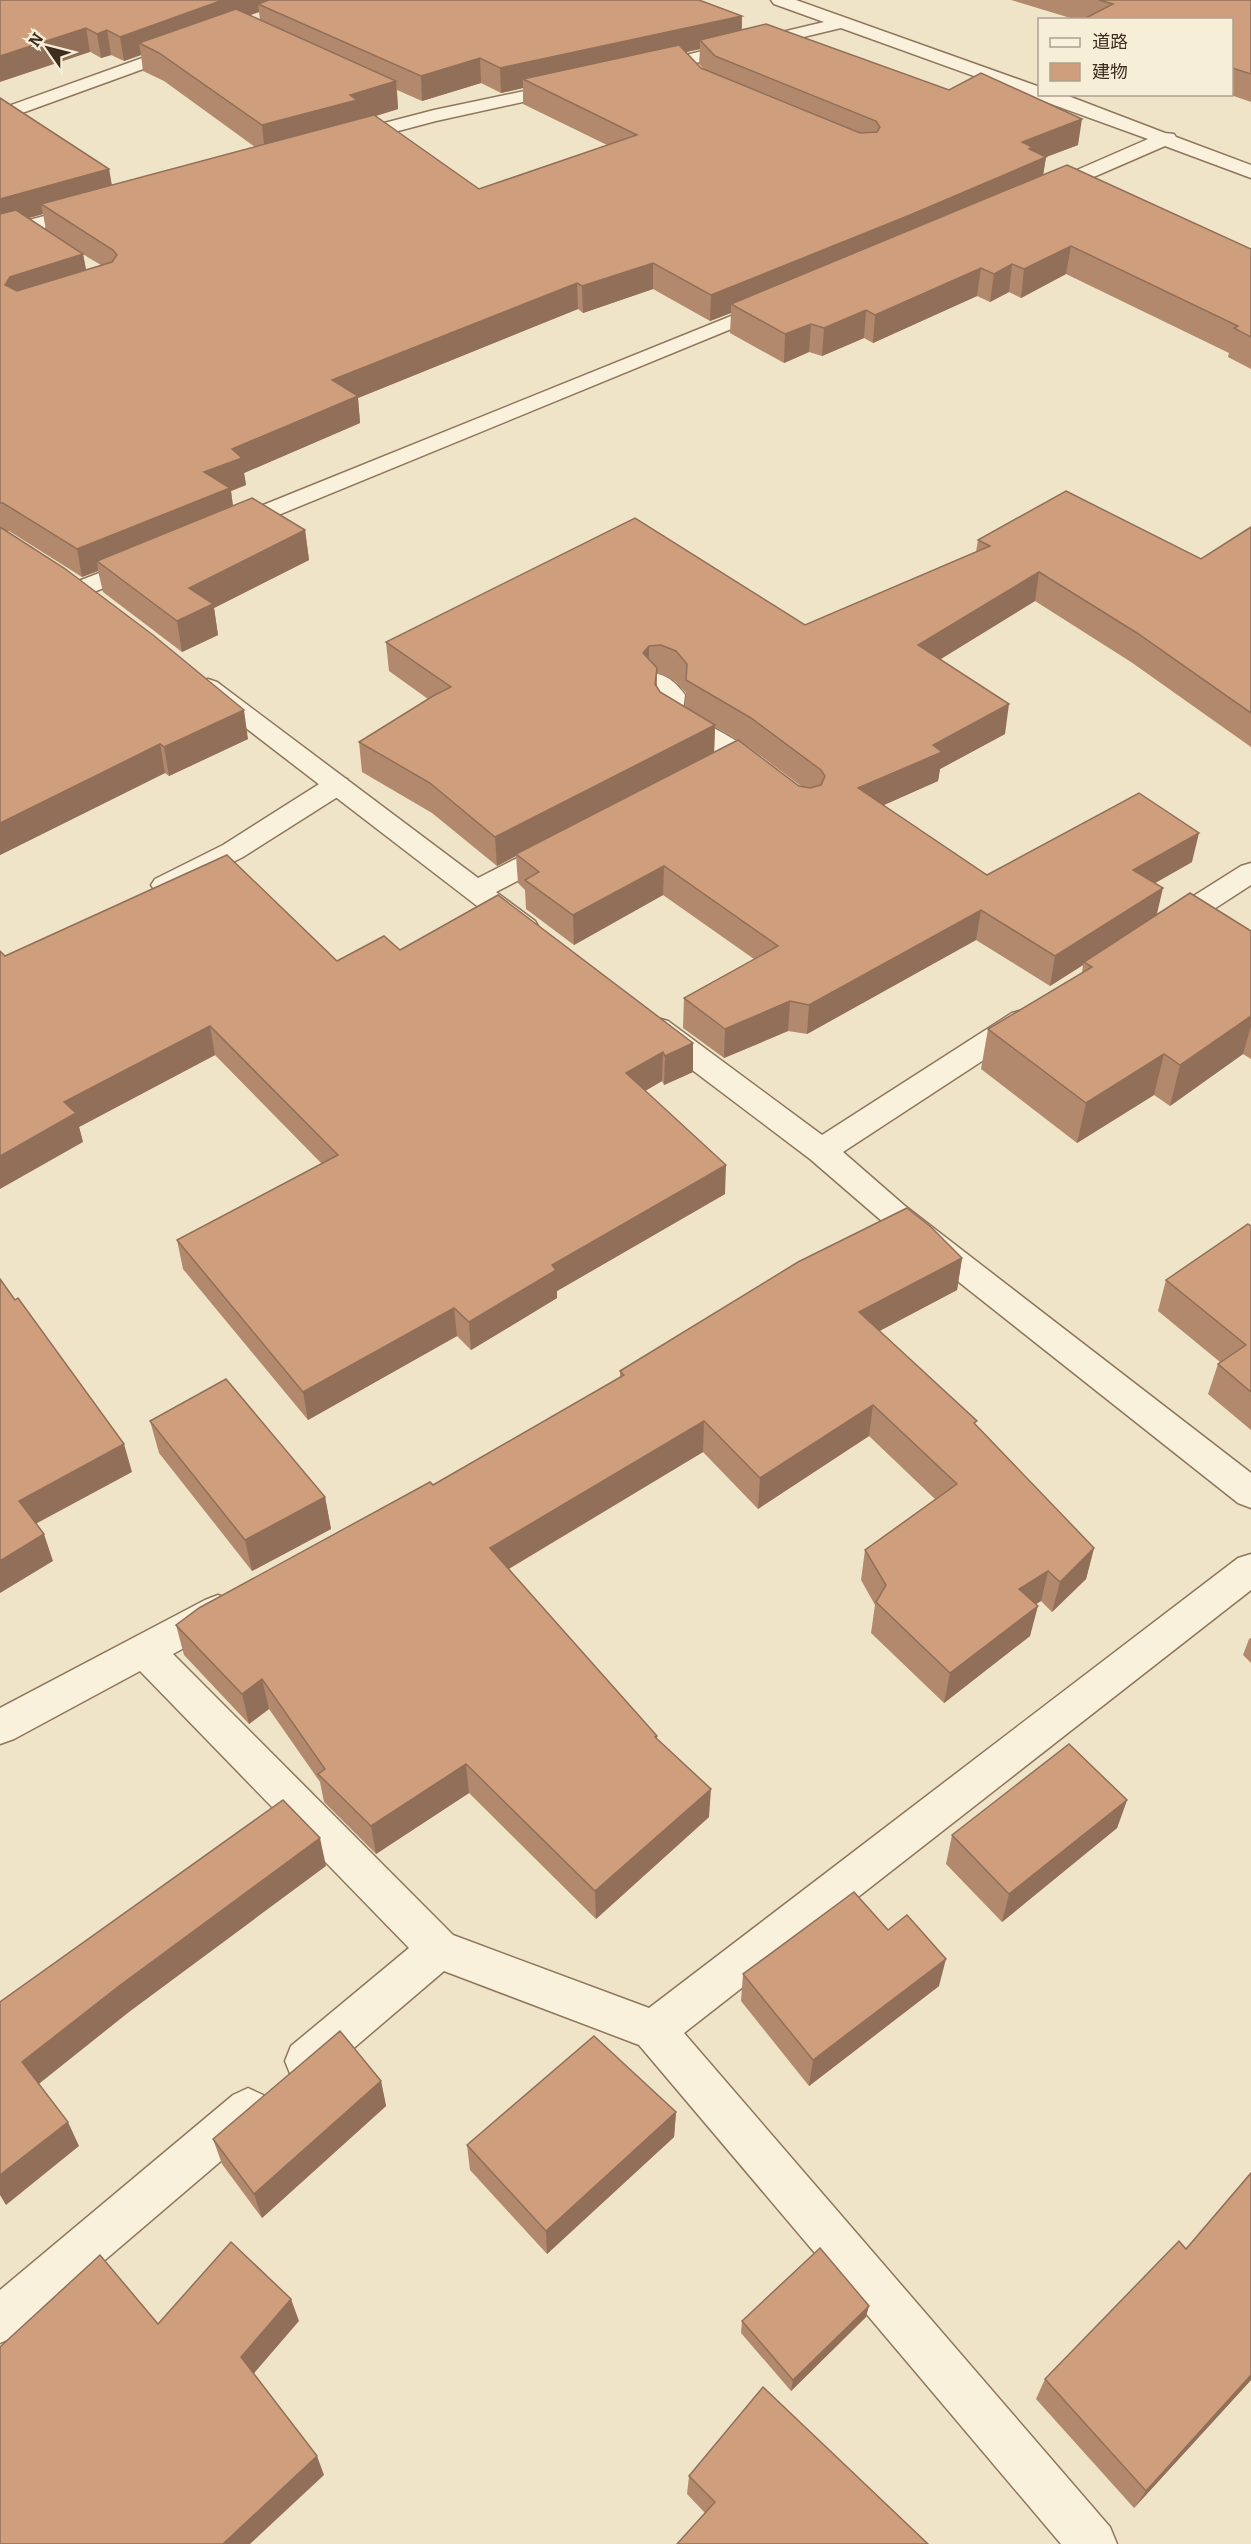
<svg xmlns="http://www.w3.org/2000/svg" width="1251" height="2544" font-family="Bitter,'Noto Sans JP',serif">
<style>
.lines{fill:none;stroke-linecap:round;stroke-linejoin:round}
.lane-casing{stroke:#8d765c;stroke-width:3}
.street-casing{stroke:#8d765c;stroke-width:3}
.lane{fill:#faf1dc;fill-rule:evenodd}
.street{fill:#faf1dc;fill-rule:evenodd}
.wall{fill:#b2896c;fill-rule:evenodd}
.shaded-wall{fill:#916f58}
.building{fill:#cf9f7d;stroke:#916f58;stroke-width:1.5}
</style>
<rect width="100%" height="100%" fill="#f0e4c8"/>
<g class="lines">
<defs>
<path id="lane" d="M337 777 347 779 350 785 347 791 243 857 175 891 165 894 155 891 151 885 155 879 223 845 327 779Z"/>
<g id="street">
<path d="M771 0H796L1040 87V94H1063L1165 133 1174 134 1176 137 1251 165V178L1165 146 1052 195H1038L1035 191 1038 187 1148 139 841 28 650 74 644 73 641 69 644 65 824 22 774 4Z"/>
<path d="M184 43 190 44 193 48 190 52 0 121V109Z"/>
<path d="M567 82 573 83 576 87 573 91 436 121 349 144 342 142 340 138 342 134 434 110Z"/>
<path d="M88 204 95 206 98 210 95 214 0 240V228Z"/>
<path d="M773 299 780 301 783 305 780 309 237 532 229 534 221 532 217 527 221 522Z"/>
<path d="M143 556 152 558 155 563 152 568 89 594 80 596 71 594 68 589 71 584Z"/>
<path d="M658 674C670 677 678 685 685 695L683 711C710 727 756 747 773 772L769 778 760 780 751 778 730 761 661 720 657 714 659 697 645 682 649 677Z"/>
<path d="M208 679 217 682 478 878 547 843 557 840 567 843 571 849 567 855 496 892 535 921 539 928 535 935 525 937 515 935 199 692 195 687 199 682Z"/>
<path d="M1251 863V885L1177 933 1167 935 1157 933 1153 926 1157 919 1241 866Z"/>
<path d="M1023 1010 1034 1013 1038 1020 1034 1027 843 1152 905 1206 1251 1473V1508L1238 1503 883 1222 810 1159 646 1035 642 1028 646 1021 657 1018 668 1021 822 1135 1012 1013Z"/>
<path d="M1251 1554V1590L684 2033 1110 2527 1117 2544H1061L639 2045 444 1971 321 2076 306 2082 291 2076 285 2061 291 2046 409 1948 140 1671 14 1739 0 1744V1708L205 1600 218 1595 231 1600 237 1611 231 1622 173 1654 453 1935 649 2008 1238 1558Z"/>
<path d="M248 2088 263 2095 270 2110 263 2125 16 2336 0 2343V2290L233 2095Z"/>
</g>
</defs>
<use href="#lane" class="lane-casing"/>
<use href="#street" class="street-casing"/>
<use href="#lane" class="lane"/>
<use href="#street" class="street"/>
</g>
<g class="wall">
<path d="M0 0H699L742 16V30L1078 145 1046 157 1043 175 1251 249V369L1228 357 1229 353 1066 274 1021 298 1009 292 990 302 977 296 873 343 864 338 822 356 809 352 784 363 730 333 731 313 710 321 653 289 583 313 578 309 358 398 360 423 244 473 246 485 231 491 233 506 305 530 309 560 214 608 218 635 182 652 103 592 98 571 82 577 9 531H6L248 739 169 776 165 773 0 855V98L109 169 112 185 255 147 164 81 143 71 141 55 124 61 111 55 101 58ZM259 12 260 20 250 15ZM700 49 699 64 704 69 701 68 686 52ZM481 83 501 93 523 88V104L607 145 479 189 376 116 398 109 397 90 422 101ZM43 214 46 230 29 218ZM83 254 89 258 101 265 86 270Z"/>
<path d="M1011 0H1251V102L1228 94H1232V20H1077Z"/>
<path d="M1251 527V747L1131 662 1035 601 940 659 1005 734 940 769 938 781 883 805 987 875 1192 862 1155 883 1157 915 1251 931V1059L1243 1054 1170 1106 1154 1095 1077 1143 981 1069 988 1029 1082 973 1083 965 1050 986 976 940 807 1034 788 1031 724 1058 683 1028 684 998 754 959 663 895 574 945 526 909 525 890 518 883 516 856 497 866 432 813 362 772 359 742 428 699 389 671 386 642 805 625 976 552 978 540 1201 559ZM657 674H661L675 681 686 693 685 707 660 692 657 687ZM715 727 738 740 714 752ZM741 742 749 747 801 786H799Z"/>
<path d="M498 895 693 1072 664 1085 662 1081 645 1091 725 1194 557 1291V1298L471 1350 457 1336 308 1420 183 1269 177 1240 322 1164 215 1055 79 1127 83 1142 5 956 337 961 400 950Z"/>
<path d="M1251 1226V1430L1208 1394 1218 1364 1220 1362 1158 1311 1166 1280Z"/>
<path d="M962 1258 957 1290 879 1331 976 1425 1094 1548 1086 1579 1052 1612 1041 1601 1036 1604 1030 1636 944 1703 871 1633 875 1605 861 1580 865 1550 935 1499 869 1436 758 1509 703 1452 509 1569 657 1736V1739L709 1817 596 1919 469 1793 376 1854 324 1802 320 1782 269 1709 249 1724 184 1655 176 1625 433 1485 620 1378V1371Z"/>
<path d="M150 1421 325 1497 331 1529 252 1571 159 1453Z"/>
<path d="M1251 1638V1663L1243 1655 1249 1639Z"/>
<path d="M1127 1800 1117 1828 1002 1922 946 1864 952 1835Z"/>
<path d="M888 1930 939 1986 809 2086 741 2001 743 1974Z"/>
<path d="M381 2081 386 2106 262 2218 222 2164 213 2139Z"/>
<path d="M676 2112 674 2137 547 2254 470 2170 467 2145Z"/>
<path d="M1186 2249 1251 2380 1134 2508 1036 2399 1045 2379Z"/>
<path d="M866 2317 791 2391 741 2333 742 2321Z"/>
<path d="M689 2476 928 2544 705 2513 687 2494Z"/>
</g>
<g class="shaded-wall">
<path d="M223 0H293L258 4 259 12 154 51 139 43 141 55 124 61 120 37Z"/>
<path d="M742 16 741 40H700V49L536 86 523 79V88L501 93 500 68Z"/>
<path d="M86 28 90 52 0 82V56Z"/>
<path d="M107 30 111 55 101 58 97 34Z"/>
<path d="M480 58 481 83 422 101 421 76Z"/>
<path d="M396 81 398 109 359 121 265 154 262 125 350 95Z"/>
<path d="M1082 119 1078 145 1046 157 1042 182 731 304V313L710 321 711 295 1022 142Z"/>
<path d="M109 169 113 195 41 204 43 214 0 226V199Z"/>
<path d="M1071 246 1066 274 1021 298 1024 269Z"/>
<path d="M83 254 88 280 15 304 5 285 10 277Z"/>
<path d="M653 263V289L583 313 582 286Z"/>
<path d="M1012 264 1009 292 990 302 994 274Z"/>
<path d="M981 268 977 296 873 343 875 315Z"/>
<path d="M577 283 578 309 358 398 360 423 244 473 246 485 231 491 234 515 97 561 98 571 82 577 77 549 204 472 232 449 332 380Z"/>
<path d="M866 310 864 338 822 356 824 328Z"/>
<path d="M811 324 809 352 784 363 785 334Z"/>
<path d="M305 530 309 560 214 608 218 635 182 652 177 621 189 588Z"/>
<path d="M1039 572 1035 601 915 675 918 645Z"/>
<path d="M649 646V675L643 653Z"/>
<path d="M1009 704 1005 734 940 769 938 781 855 818 858 788 933 745Z"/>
<path d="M244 710 248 739 169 776 164 747Z"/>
<path d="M715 725 714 755 516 854V856L497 866 495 837Z"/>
<path d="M160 744 165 773 0 855V823Z"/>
<path d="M1199 833 1192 862 1127 899 1133 870Z"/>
<path d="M664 866 663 895 574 945 573 915Z"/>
<path d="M1163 888 1156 918 1084 962 1083 965 1050 986 1055 956Z"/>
<path d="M981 910 976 940 807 1034 809 1005Z"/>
<path d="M790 1001 788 1031 724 1058 725 1029Z"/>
<path d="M1251 1016V1026L1243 1054 1170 1106 1180 1065Z"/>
<path d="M210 1026 215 1055 79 1127 83 1142 0 1189V1156L64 1102Z"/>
<path d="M693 1043V1072L664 1085 665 1056Z"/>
<path d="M663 1052 662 1081 626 1102V1073Z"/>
<path d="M1164 1054 1154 1095 1077 1143 1086 1103Z"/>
<path d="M726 1165 725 1194 557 1291V1298L471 1350 469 1322 552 1265Z"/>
<path d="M962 1258 957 1290 855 1344 859 1312Z"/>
<path d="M454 1308 457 1336 308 1420 303 1392Z"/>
<path d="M873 1405 869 1436 758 1509 760 1478Z"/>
<path d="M704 1421 703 1452 493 1578 490 1548Z"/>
<path d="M124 1444 132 1472 28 1528 19 1501Z"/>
<path d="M325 1497 331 1529 252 1571 245 1540Z"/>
<path d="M44 1534 53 1561 0 1593V1561Z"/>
<path d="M1094 1548 1086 1579 1052 1612 1060 1582Z"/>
<path d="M1048 1571 1041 1601 1012 1619 1019 1589Z"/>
<path d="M1038 1606 1030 1636 944 1703 950 1673Z"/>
<path d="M262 1679 269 1709 249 1724 242 1694Z"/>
<path d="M466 1764 469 1793 376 1854 371 1826Z"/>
<path d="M711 1789 709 1817 596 1919 595 1891Z"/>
<path d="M1127 1800 1117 1828 1002 1922 1009 1894Z"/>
<path d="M320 1838 326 1866 129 2012 35 2087 22 2062 119 1986Z"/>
<path d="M946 1959 939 1986 809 2086 813 2060Z"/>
<path d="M381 2081 386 2106 262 2218 254 2194Z"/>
<path d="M676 2112 674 2137 547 2254 546 2231Z"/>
<path d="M68 2122 79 2146 6 2205 0 2195V2175Z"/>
<path d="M291 2299 299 2321 250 2378 241 2357Z"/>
<path d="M869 2306 866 2317 791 2391 793 2380Z"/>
<path d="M1251 2375V2380L1134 2508 1146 2491Z"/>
<path d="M317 2456 324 2475 250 2544H223Z"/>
</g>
<g class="building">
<path d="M0 0H223L120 37 107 30 97 34 86 28 0 56Z"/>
<path d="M269 0H699L742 16 500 68 480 58 421 76 258 4Z"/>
<path d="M1099 0H1251V74L1232 68V20H1082L1113 4Z"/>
<path d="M236 9 396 81 350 95 357 100 262 125 159 53 139 43Z"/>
<path d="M766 24 949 90 981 73 1082 119 1022 142 1032 147 1029 149 1046 157 910 215 711 295 653 263 582 286 577 283 332 380 358 396 232 449 242 458 204 472 230 488 77 549 3 503H0V214L16 210 83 254 10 277 5 285 17 291 112 262 117 255 113 250 41 204 374 115 479 189 637 135 523 79 679 45 701 68 860 133 877 132 880 127 876 121 715 56 700 40Z"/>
<path d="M0 98 109 169 0 199Z"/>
<path d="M1067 165 1251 249V337L1234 328 1238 326 1071 246 1024 269 1012 264 994 274 981 268 875 315 866 310 824 328 811 324 785 334 731 304Z"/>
<path d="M1066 491 1201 559 1251 527V713L1137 633 1039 572 918 645 1009 704 933 745 942 752 858 788 987 875 1139 793 1199 833 1133 870 1163 888 1055 956 981 910 809 1005 790 1001 725 1029 684 998 778 946 664 866 573 915 525 880 539 872 516 854 738 740 799 786 810 788 821 785 825 776 821 770 751 718 686 680 687 664 676 651 661 645 649 646 643 653 657 668 655 684 660 692 715 725 495 837 430 783 359 742 433 696 451 687 386 642 635 518 805 625 990 546 978 540Z"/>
<path d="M252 498 305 530 189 588 213 604 177 621 97 561Z"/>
<path d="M0 527 64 568 153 635 244 710 164 747 160 744 0 823Z"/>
<path d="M227 855 337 961 384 936 400 950 498 895 693 1043 665 1056 663 1052 626 1073 726 1165 552 1265 556 1270 469 1322 454 1308 303 1392 177 1240 338 1155 210 1026 64 1102 76 1113 0 1156V951L5 956Z"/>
<path d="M1190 893 1251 931V1016L1180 1065 1164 1054 1086 1103 988 1029 1092 967 1084 962Z"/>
<path d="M907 1208 931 1227 962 1258 859 1312 977 1421 974 1423 1094 1548 1060 1582 1048 1571 1019 1589 1038 1606 950 1673 876 1602 886 1585 865 1550 957 1484 873 1405 760 1478 704 1421 490 1548 657 1736 655 1737 711 1789 595 1891 466 1764 371 1826 318 1774 325 1769 262 1679 242 1694 176 1625 199 1608 430 1482 433 1485 624 1375 620 1371 798 1262Z"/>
<path d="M1248 1224 1251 1226V1392L1218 1364 1246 1345 1166 1280Z"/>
<path d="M0 1279 15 1300 18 1298 124 1444 19 1501 44 1534 0 1561Z"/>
<path d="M226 1379 325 1497 245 1540 150 1421Z"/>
<path d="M1069 1744 1127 1800 1009 1894 952 1835Z"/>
<path d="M283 1800 320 1838 119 1986 22 2062 68 2122 0 2175V2002Z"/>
<path d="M854 1892 888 1930 907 1915 946 1959 813 2060 743 1974Z"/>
<path d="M340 2031 381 2081 254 2194 213 2139Z"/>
<path d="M594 2036 676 2112 546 2231 467 2145Z"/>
<path d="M1251 2173V2375L1146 2491 1045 2379 1179 2241 1186 2249Z"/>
<path d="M231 2242 291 2299 241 2357 317 2456 223 2544H0V2347L100 2255 158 2324Z"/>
<path d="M820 2248 869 2306 793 2380 742 2321Z"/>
<path d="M763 2387 928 2544H677L715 2502 689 2476Z"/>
</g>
<rect x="1038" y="18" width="195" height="78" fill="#f7eed8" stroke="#ada18e" stroke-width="1.5"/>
<rect x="1050" y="38" width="30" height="9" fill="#faf1dc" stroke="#ada18e" stroke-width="1.5"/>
<text x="1092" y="48" font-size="18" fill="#3d2e20">道路</text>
<rect x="1050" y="63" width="30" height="18" fill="#cf9f7d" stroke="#ada18e" stroke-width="1.5"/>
<text x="1092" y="78" font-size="18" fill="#3d2e20">建物</text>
<g transform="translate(48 48) rotate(305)" stroke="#f7eed8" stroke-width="4.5" paint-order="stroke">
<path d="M0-4.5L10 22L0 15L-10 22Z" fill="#3d2e20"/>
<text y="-9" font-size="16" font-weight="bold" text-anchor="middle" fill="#3d2e20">N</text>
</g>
</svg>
